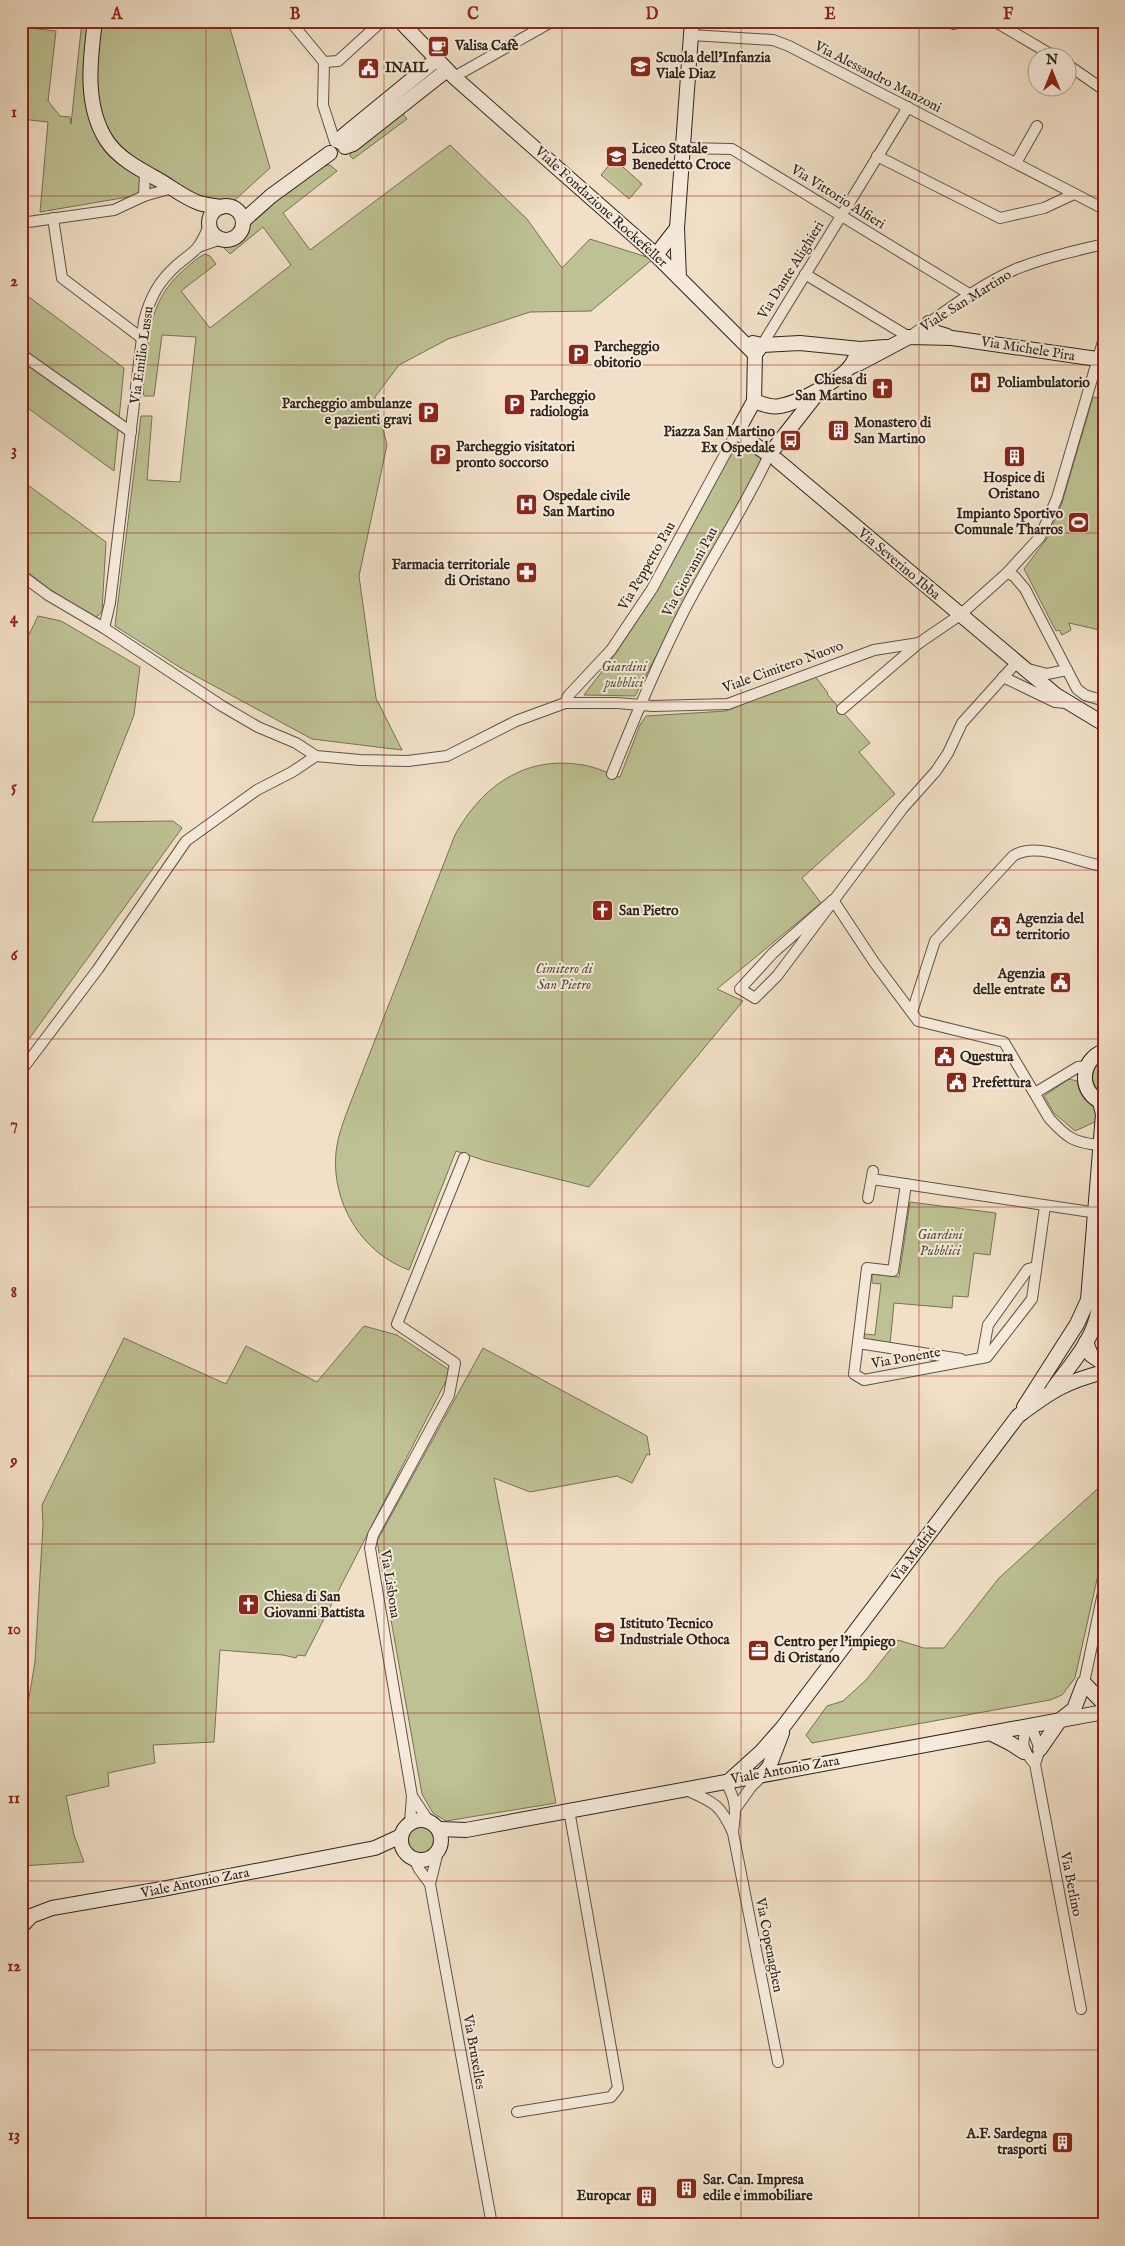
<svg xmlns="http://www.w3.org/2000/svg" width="1125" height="2246" font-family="'IM FELL English',serif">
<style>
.green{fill:#bdc193;stroke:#767258}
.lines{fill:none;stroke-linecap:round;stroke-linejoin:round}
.street-casing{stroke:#605248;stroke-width:12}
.secondary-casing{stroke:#2f231e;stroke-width:16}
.street{stroke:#f6ebdb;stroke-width:10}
.secondary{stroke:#f6ebdb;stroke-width:14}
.grid{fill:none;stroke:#8f2418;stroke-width:1;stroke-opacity:0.55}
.labels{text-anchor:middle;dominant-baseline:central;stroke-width:4;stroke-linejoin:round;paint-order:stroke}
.poi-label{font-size:14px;font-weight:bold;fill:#2f231e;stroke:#f6ebdb;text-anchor:start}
.street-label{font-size:14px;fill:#2f231e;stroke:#f6ebdb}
.park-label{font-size:14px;font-style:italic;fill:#5a5241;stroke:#f6ebdb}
.neatline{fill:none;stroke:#8f2418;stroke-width:2}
.grid-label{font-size:16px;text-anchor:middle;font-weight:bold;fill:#8f2418}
</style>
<rect width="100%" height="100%" fill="#f1e0c7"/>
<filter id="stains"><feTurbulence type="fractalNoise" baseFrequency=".004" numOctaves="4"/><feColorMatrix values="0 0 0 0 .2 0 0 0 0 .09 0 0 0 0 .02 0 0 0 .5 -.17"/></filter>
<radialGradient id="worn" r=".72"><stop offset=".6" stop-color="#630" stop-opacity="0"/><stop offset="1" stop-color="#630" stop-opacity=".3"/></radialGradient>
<g class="green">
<path d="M21 21H57L56 27 21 24Z"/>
<path d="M82 21H228L270 168 225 209 163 191 40 212 48 122 21 119V27L56 31 48 101 60 116 70 117 71 124Z"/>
<path d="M402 113 407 119 353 159 350 156 351 152Z"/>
<path d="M450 145 527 219 562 268 590 239 653 259 591 311 530 312 448 339 399 365 375 397 387 445 359 576 376 698 402 750 312 739 181 668 115 626 141 416H152L147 480 180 482 196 337 162 335 154 396H144L143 391C149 342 145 302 186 268 192 263 198 257 205 254L210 256 216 264 181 291 210 328 291 265 263 227 230 254 224 248 223 242 224 238 321 166 330 165 337 171 283 213 310 250Z"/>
<path d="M614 159 642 184 629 199 601 175Z"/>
<path d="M21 291 124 368 114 471 21 403Z"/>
<path d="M1104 389V631L1069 623 1071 630 1062 635 1059 630 1056 631 1024 569 1048 537 1062 503 1093 397 1097 398Z"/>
<path d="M737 443 762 459 744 497 707 560 635 696 584 695 616 653 657 591Z"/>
<path d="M21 480 106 542 102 611 98 616 92 617 52 591 21 567Z"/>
<path d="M38 616 61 621 140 667 134 715 92 822 173 821 182 828 21 1050V645L25 643Z"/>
<path d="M814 675 828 693 827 694 870 743 859 752 895 794 802 878 821 903 717 989 743 1001 589 1187 486 1161 456 1151 409 1270C362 1253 331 1203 336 1152 338 1135 344 1120 350 1104L455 835C482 786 525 755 583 765 596 767 608 773 620 777L640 725 646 716 726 711Z"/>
<path d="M1104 1059V1095C1089 1085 1089 1069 1104 1059Z"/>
<path d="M1069 1079 1077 1081C1079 1094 1085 1102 1097 1109V1121L1075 1131 1054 1113 1044 1096Z"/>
<path d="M910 1202 996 1213 990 1255 974 1253 968 1297 953 1296 952 1308 894 1303 890 1344 864 1342V1334L875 1335 881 1284 872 1283V1274L899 1277Z"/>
<path d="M364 1326 397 1335 451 1371 305 1656 298 1655 296 1658 283 1655 220 1650 214 1742 153 1745 155 1763 108 1773 109 1786 66 1796 74 1835 84 1862 21 1866V1745L35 1662 43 1525 42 1505 124 1338 226 1384 246 1346 317 1382Z"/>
<path d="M483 1348 647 1436 650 1455 647 1454 632 1483 617 1476 530 1492 494 1478 556 1803 446 1821 433 1813 422 1794 377 1541Z"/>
<path d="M1104 1483V1548L1075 1678 1062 1695 1050 1700 812 1743 806 1735 827 1706 843 1701 866 1680 898 1640 924 1648H944L999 1578Z"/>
<circle cx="422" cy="1840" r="14"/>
</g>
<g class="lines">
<defs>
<g id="street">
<path d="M290 21 324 62 323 105 335 142"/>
<path d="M530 21 539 29"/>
<path d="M949 21 954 24 962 21"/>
<path d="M994 21 1057 58"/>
<path d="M691 35 773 40 789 46 1104 209"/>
<path d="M324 62 338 61 382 21"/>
<path d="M1068 65 1104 90"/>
<path d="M454 77 553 21"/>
<path d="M683 148 732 149 971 295"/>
<path d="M877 156 1000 218 1044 208 1074 194"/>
<path d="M1016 163 1037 126"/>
<path d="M144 196 145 172"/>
<path d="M53 218 62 278 143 339"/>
<path d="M21 223 114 210 144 196 172 188"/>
<path d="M198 247 221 239"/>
<path d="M805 274 909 337C942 314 979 285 1016 269 1044 258 1074 251 1104 244"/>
<path d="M762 345 908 107"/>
<path d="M21 354 131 432"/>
<path d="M1007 573 1014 576 1025 589 1077 689 1085 695 1104 701"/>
<path d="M21 575 48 595 104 628 222 706 258 727 296 743 316 756 360 760 408 761 447 756 516 721 565 703H617L653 706 728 704 874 650 919 643"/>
<path d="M104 628 110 603 144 321C150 297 159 281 177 265 184 259 193 253 198 247 203 240 206 232 209 226"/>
<path d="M1028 669 1047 674 1067 670"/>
<path d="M1003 677 1055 702 1066 703"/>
<path d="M565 703 568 696 611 650 652 589 737 432"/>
<path d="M842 709 919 643 960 615 1007 573 1040 537 1057 498 1104 338"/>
<path d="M612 774C634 719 657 664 684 611 711 558 744 509 769 455L774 458"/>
<path d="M833 900 773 953 740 989 755 998 777 976 903 808 936 771 948 753 962 723 1017 662"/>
<path d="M833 900 874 962 918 1021 1004 1042 1049 1118C1067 1138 1074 1143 1100 1145"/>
<path d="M912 1012 935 941 1013 856C1037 840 1077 863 1104 866"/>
<path d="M21 1071 98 969 186 841 257 790 292 772 316 756"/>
<path d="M1035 1093 1078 1067 1087 1066"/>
<path d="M872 1179 1104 1214"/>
<path d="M906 1184 893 1271 867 1268 854 1374 864 1380 987 1357 1032 1299 1045 1206"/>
<path d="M868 1198 873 1171"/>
<path d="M858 1343 961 1359"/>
<path d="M982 1358 988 1325 1028 1269 1036 1267"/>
<path d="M1084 1683 1104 1588"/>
<path d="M1035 1764C1022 1750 1021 1744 1027 1726L1034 1734 1040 1749 1035 1764 1081 2009"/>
<path d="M725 1781C737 1801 736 1809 733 1832"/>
<path d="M684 1789C713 1802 720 1803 733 1833L778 2062"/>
<path d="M412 1796 428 1820"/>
<path d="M736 1808 751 1787 762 1776"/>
<path d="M410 1823 412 1796 370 1548 373 1535 449 1395 455 1363 397 1324 464 1158"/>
<path d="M414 1859 419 1869 430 1884 492 2225"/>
<path d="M430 1884 438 1851"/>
<path d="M517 2112 611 2097 618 2088 569 1810"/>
</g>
<g id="secondary">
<path d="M95 21C90 60 84 106 107 141 119 159 141 170 159 180 171 187 185 198 199 203 206 205 214 206 221 207"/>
<path d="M400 21 454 77 656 255 755 354"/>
<path d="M340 142 343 136 437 59"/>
<path d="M345 147 353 144 447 70"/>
<circle cx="226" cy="223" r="17"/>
<path d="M243 221 271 196 330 153"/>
<path d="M656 255 677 228"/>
<path d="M679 278 677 228 692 21"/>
<path d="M929 323 934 332 947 336"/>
<path d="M753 343 762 345 800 343 860 349 886 347"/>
<path d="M762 345 755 354 754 401 737 432 769 455 820 390"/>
<path d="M850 367 860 363 909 337 952 338 1104 360"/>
<path d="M754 401C762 404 772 408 780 406 798 403 848 377 854 360"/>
<path d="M777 460 1056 695 1104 724"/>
<path d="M1104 1051C1079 1060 1078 1094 1104 1103"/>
<path d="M1086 1342 1091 1355 1104 1364"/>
<path d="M1053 1389C1068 1368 1089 1345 1096 1320 1102 1300 1102 1279 1104 1258"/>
<path d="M1024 1407 1077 1324 1088 1300 1103 1114 1100 1102"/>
<path d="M990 1733 1010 1743 1024 1752"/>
<path d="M1040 1749 1060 1720 1074 1709 1084 1683 1104 1704"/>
<path d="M762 1775 769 1767 782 1733"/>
<path d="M730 1780 761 1752 783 1727 1018 1416C1050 1392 1064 1382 1104 1372"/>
<circle cx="421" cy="1840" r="20"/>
<path d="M439 1829 466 1830 1104 1712"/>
<path d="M21 1927 31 1916 52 1908 162 1889 375 1848 401 1836"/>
</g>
</defs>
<use href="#street" class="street-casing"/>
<use href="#secondary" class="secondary-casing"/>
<use href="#street" class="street"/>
<use href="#secondary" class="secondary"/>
</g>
<path class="grid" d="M206 21V2225M384 21V2225M562 21V2225M741 21V2225M919 21V2225M21 196H1104M21 365H1104M21 533H1104M21 702H1104M21 870H1104M21 1039H1104M21 1207H1104M21 1376H1104M21 1544H1104M21 1713H1104M21 1881H1104M21 2050H1104"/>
<defs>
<symbol id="cafe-square" viewBox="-11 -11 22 22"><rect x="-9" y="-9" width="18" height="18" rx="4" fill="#8f2418" stroke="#f6ebdb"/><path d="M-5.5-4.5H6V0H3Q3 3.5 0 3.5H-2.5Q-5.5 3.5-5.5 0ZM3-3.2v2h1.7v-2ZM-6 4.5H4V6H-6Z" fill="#fff"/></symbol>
<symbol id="school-square" viewBox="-11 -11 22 22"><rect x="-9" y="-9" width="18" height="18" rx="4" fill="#8f2418" stroke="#f6ebdb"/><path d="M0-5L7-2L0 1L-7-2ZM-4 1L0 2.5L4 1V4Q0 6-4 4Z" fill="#fff"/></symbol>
<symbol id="civic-square" viewBox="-11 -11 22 22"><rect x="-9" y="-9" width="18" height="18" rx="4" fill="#8f2418" stroke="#f6ebdb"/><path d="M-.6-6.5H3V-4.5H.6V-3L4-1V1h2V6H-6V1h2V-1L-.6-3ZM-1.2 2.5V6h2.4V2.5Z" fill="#fff"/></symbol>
<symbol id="parking-square" viewBox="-11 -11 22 22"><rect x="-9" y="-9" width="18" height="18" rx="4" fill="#8f2418" stroke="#f6ebdb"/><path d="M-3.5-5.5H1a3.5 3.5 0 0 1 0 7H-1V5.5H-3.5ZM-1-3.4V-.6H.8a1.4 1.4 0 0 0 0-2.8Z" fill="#fff"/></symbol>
<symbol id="hospital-square" viewBox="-11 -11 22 22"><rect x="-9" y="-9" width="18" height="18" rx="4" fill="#8f2418" stroke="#f6ebdb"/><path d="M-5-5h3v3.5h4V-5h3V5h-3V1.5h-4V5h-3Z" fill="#fff"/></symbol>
<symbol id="church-square" viewBox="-11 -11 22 22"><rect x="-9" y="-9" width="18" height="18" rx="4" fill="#8f2418" stroke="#f6ebdb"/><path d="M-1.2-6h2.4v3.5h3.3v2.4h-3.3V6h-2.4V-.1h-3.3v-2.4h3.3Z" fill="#fff"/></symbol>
<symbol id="building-square" viewBox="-11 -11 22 22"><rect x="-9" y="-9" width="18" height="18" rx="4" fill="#8f2418" stroke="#f6ebdb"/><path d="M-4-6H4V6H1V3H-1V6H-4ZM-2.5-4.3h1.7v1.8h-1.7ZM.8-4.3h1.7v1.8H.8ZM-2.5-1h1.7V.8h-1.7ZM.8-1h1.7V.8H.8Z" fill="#fff"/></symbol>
<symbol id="bus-square" viewBox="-11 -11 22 22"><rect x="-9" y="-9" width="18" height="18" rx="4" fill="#8f2418" stroke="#f6ebdb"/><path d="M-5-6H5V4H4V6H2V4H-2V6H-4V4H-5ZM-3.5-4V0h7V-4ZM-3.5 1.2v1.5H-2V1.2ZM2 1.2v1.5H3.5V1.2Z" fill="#fff"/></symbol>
<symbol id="stadium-square" viewBox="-11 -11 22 22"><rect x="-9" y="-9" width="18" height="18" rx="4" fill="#8f2418" stroke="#f6ebdb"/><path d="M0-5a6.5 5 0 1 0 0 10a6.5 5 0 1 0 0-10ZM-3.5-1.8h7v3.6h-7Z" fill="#fff"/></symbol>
<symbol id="pharmacy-square" viewBox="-11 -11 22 22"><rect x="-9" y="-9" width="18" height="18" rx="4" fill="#8f2418" stroke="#f6ebdb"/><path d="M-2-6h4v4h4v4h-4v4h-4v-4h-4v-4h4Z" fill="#fff"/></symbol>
<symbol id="office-square" viewBox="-11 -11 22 22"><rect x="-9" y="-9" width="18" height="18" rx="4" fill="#8f2418" stroke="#f6ebdb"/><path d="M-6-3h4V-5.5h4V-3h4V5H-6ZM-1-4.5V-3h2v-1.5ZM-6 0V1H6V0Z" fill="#fff"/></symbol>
</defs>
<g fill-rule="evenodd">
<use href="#cafe-square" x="426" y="34" width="25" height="25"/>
<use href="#school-square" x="628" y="54" width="25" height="25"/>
<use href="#civic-square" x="356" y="56" width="25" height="25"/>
<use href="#school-square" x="604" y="144" width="25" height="25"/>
<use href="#parking-square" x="566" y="342" width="25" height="25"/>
<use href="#hospital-square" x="968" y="370" width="25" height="25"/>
<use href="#church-square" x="870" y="376" width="25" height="25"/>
<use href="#parking-square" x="502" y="392" width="25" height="25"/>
<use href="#parking-square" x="416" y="400" width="25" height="25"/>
<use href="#building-square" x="826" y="418" width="25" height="25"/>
<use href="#bus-square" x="778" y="428" width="25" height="25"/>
<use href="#parking-square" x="428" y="442" width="25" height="25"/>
<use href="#building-square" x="1002" y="444" width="25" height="25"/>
<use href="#hospital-square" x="514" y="492" width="25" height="25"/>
<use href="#stadium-square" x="1066" y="510" width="25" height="25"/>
<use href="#pharmacy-square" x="514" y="560" width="25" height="25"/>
<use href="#church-square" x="590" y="898" width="25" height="25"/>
<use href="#civic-square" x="988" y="914" width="25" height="25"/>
<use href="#civic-square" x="1048" y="970" width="25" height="25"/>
<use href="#civic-square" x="932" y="1044" width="25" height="25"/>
<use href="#civic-square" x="944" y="1070" width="25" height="25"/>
<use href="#church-square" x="236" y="1592" width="25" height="25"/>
<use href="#school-square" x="592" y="1620" width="25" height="25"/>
<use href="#office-square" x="746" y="1638" width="25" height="25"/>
<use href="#building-square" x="1050" y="2130" width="25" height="25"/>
<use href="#building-square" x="674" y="2176" width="25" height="25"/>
<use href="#building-square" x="634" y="2184" width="25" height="25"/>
</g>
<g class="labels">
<g class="poi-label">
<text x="455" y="46">Valisa Cafè</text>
<text x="656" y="58">Scuola dell'Infanzia<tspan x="656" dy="16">Viale Diaz</tspan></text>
<text x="385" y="68">INAIL</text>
<text x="632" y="149">Liceo Statale<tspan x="632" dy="16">Benedetto Croce</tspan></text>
<text x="594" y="347">Parcheggio<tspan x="594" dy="16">obitorio</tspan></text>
<text x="867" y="380" text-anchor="end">Chiesa di<tspan x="867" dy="16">San Martino</tspan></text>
<text x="997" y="383">Poliambulatorio</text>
<text x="530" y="396">Parcheggio<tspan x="530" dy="16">radiologia</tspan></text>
<text x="412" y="404" text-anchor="end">Parcheggio ambulanze<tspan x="412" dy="16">e pazienti gravi</tspan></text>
<text x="854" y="423">Monastero di<tspan x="854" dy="16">San Martino</tspan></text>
<text x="775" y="432" text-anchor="end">Piazza San Martino<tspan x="775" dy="16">Ex Ospedale</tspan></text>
<text x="456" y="447">Parcheggio visitatori<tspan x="456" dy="16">pronto soccorso</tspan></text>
<text x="1014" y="478" text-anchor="middle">Hospice di<tspan x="1014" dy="16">Oristano</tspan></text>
<text x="543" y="496">Ospedale civile<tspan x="543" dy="16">San Martino</tspan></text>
<text x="1063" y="514" text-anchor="end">Impianto Sportivo<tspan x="1063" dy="16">Comunale Tharros</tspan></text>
<text x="510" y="565" text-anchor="end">Farmacia territoriale<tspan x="510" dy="16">di Oristano</tspan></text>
<text x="619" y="911">San Pietro</text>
<text x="1016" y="919">Agenzia del<tspan x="1016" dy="16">territorio</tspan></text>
<text x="1045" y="974" text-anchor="end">Agenzia<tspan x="1045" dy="16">delle entrate</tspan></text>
<text x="960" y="1057">Questura</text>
<text x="972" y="1083">Prefettura</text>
<text x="264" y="1597">Chiesa di San<tspan x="264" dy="16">Giovanni Battista</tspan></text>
<text x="620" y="1624">Istituto Tecnico<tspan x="620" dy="16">Industriale Othoca</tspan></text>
<text x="774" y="1642">Centro per l'impiego<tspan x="774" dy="16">di Oristano</tspan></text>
<text x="1047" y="2134" text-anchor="end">A.F. Sardegna<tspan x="1047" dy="16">trasporti</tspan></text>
<text x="703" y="2180">Sar. Can. Impresa<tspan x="703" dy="16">edile e immobiliare</tspan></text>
<text x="631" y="2196" text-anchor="end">Europcar</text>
</g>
<g class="street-label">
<text transform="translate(878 77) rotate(27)">Via Alessandro Manzoni</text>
<text transform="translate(838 197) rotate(32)">Via Vittorio Alfieri</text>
<text transform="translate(601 207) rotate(42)">Viale Fondazione Rockefeller</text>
<text transform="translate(791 270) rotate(-58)">Via Dante Alighieri</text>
<text transform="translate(966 301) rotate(-32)">Viale San Martino</text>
<text transform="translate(1028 349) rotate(9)">Via Michele Pira</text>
<text transform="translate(142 355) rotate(-82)">Via Emilio Lussu</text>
<text transform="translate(899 564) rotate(40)">Via Severino Ibba</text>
<text transform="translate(647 566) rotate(-60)">Via Peppetto Pau</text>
<text transform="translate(690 572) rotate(-61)">Via Giovanni Pau</text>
<text transform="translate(783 667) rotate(-20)">Viale Cimitero Nuovo</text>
<text transform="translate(906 1358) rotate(-10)">Via Ponente</text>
<text transform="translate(914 1554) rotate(-53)">Via Madrid</text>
<text transform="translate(390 1584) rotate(81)">Via Lisbona</text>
<text transform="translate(785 1770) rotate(-10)">Viale Antonio Zara</text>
<text transform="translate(195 1883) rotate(-11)">Viale Antonio Zara</text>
<text transform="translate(1071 1884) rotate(79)">Via Berlino</text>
<text transform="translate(769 1945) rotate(79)">Via Copenaghen</text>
<text transform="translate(474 2052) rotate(80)">Via Bruxelles</text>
</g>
<g class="park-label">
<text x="624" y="667">Giardini<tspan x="624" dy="16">pubblici</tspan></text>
<text x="564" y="969">Cimitero di<tspan x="564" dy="16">San Pietro</tspan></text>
<text x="940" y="1235">Giardini<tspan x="940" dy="16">Pubblici</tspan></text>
</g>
</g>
<rect width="1125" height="2246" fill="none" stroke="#f1e0c7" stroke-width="55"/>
<g transform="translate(1052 72)"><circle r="24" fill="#f6ebdb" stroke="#a69b8f"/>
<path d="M0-4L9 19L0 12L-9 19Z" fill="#8f2418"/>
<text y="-8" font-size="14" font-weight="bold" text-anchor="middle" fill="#2f231e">N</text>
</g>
<rect x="28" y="28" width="1070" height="2190" class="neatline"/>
<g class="grid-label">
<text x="117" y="19">A</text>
<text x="295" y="19">B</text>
<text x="473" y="19">C</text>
<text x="652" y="19">D</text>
<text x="830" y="19">E</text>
<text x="1008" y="19">F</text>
<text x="14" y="117">1</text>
<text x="14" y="286">2</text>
<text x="14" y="455">3</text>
<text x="14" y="623">4</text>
<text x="14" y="792">5</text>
<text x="14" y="960">6</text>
<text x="14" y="1129">7</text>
<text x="14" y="1297">8</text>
<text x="14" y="1466">9</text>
<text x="14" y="1634">10</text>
<text x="14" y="1803">11</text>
<text x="14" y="1971">12</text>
<text x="14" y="2140">13</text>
</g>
<rect width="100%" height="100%" filter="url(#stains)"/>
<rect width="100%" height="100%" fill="url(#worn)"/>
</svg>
